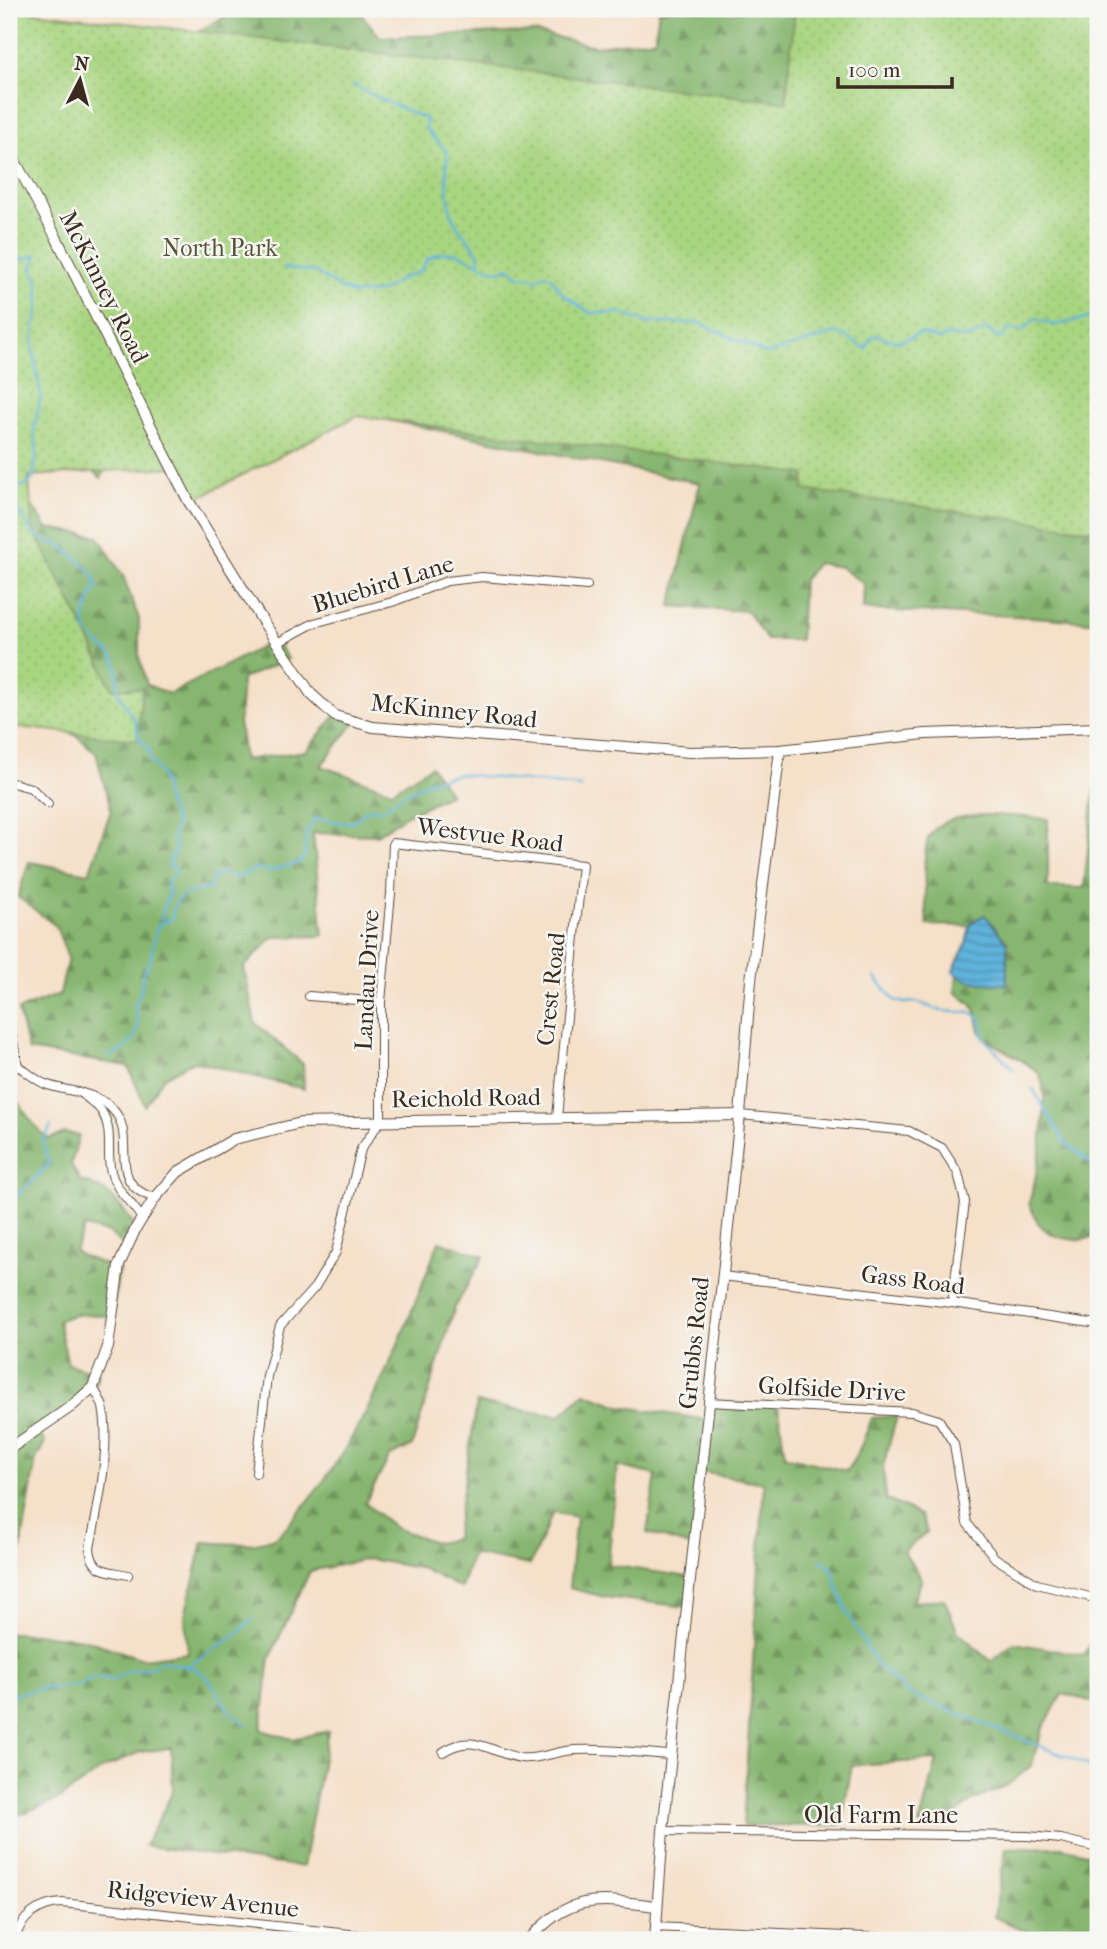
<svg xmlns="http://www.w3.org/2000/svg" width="1107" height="1949" font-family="'IM FELL French Canon',serif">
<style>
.forest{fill:url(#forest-firs);stroke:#607046;stroke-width:2}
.park{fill:url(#park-dots);stroke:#728050;stroke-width:2}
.water{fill:url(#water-rules);stroke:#4e6e7d;stroke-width:2}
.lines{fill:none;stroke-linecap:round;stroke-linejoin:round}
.stream{stroke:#60b3dc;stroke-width:2.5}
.minor-casing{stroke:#574538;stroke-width:10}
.tertiary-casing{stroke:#574538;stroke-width:12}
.minor{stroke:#fff;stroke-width:8}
.tertiary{stroke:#fff;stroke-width:10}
.labels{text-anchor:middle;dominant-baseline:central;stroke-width:5;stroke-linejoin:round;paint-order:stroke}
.park-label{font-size:24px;fill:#565537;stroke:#f6f6f2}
.street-label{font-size:24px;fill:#3b2a1e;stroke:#f6f6f2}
</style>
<defs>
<pattern id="forest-firs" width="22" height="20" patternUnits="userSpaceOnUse" patternTransform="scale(1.75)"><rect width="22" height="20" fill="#86b66f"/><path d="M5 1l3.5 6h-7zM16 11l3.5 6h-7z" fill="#6f945b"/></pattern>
<pattern id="park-dots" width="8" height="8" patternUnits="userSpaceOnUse" patternTransform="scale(1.75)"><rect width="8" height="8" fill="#a9d581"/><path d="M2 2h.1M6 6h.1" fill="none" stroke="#92b76f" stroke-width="1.8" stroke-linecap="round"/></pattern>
<pattern id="water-rules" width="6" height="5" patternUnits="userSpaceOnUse" patternTransform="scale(1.75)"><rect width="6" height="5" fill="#60b3dc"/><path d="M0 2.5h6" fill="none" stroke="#5092b2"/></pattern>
</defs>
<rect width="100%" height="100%" fill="#f6f6f2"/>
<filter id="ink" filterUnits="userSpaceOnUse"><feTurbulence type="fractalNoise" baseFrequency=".0143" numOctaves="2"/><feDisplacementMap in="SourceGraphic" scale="14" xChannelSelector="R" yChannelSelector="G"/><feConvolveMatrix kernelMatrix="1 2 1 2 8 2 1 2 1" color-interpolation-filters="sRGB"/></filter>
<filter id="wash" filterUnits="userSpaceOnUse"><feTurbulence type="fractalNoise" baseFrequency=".00686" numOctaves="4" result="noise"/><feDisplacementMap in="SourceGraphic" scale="28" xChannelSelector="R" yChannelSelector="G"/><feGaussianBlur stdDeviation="1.57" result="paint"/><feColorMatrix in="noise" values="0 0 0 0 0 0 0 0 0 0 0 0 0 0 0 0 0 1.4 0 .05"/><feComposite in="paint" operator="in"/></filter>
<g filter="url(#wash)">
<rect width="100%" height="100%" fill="#f5e0c9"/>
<g class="forest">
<path d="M239 9H357L380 37 534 32 595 46 655 39 659 9H1098V623C1021 613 942 615 863 609L864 584 840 567 817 563 803 580 800 640H767L747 611 671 606 700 483 338 410 217 158 199 31Z"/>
<path d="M9 150 112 452 101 478 81 459 31 457 28 500 47 528 98 536 123 576 139 619V656L147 685 170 694 275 640 288 659 242 679 239 723 244 760 306 751 335 716 355 722 321 766 392 791 431 766 450 794 403 817 377 835 313 833 323 936 273 937 244 967 255 1023 303 1064 304 1089 193 1061 164 1077 145 1106 128 1066 28 1050 18 1010 60 994 68 958 56 926 18 897 29 862 89 873 111 810 96 753 77 736 45 722 9 715Z"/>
<path d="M1098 776V979L1092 1039 1098 1040V1194C1092 1209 1098 1223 1092 1238 1075 1242 1051 1239 1039 1224 1035 1218 1032 1209 1029 1203 1037 1178 1052 1096 1039 1074 1034 1065 996 1046 985 1039 977 1029 979 1022 976 1012 973 1003 962 997 955 992L957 976 994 984H1006L1007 942 985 916 973 921 970 926 927 925C926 905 921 854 929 837 945 804 1020 817 1048 819V887L1084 888 1093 801Z"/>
<path d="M10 1083C19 1106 30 1122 48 1139L65 1133 79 1135 71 1164 80 1181C111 1189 119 1203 136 1228L127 1248 109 1233 84 1227 75 1251 84 1257 119 1270 112 1317C93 1314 76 1311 58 1321L68 1364 99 1374 93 1387 37 1431 45 1442 36 1459 21 1548 9 1586Z"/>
<path d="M439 1241 484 1256 455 1307 412 1446 390 1456 365 1503 395 1528 437 1543 455 1539 477 1403 560 1416 585 1393 620 1406 706 1420 708 1402 778 1406 785 1456 847 1471 860 1449 872 1418 897 1416 883 1466 886 1499 920 1515 927 1532 903 1551 922 1579 913 1602 944 1599 958 1632 991 1661 1014 1643 1084 1655 1098 1631V1703L1062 1694 1042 1730 1031 1766 1008 1785 972 1801 939 1828 919 1825 937 1760 852 1765 841 1825 743 1826 764 1483 701 1472 693 1547 647 1533 656 1475 617 1466 608 1565 690 1577 687 1607 605 1597 569 1588 576 1517 553 1512 530 1565 472 1554 461 1588 423 1569 369 1559 310 1571 270 1657 261 1730 292 1739 328 1731 303 1867 145 1846 173 1791 171 1748 140 1752 102 1769 59 1799 9 1819V1633L39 1634 83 1639 143 1659 188 1653 185 1615 203 1542C224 1543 258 1548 277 1536 285 1531 292 1519 299 1512 366 1435 403 1335 439 1241Z"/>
<path d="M1062 1847 1098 1856V1940H1042V1938L994 1917 1006 1848Z"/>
</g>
<path class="park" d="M9 9 786 102 795 9H1098V531L804 490 805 474 357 416 192 501 174 467 29 476 32 527 84 628 112 689 142 688 137 740 9 726Z"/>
<path class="water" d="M985 915 1007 943V984C991 984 963 984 953 971L966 944 970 926 973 921Z"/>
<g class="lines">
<g class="stream">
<path d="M353 84C377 100 402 107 427 120L425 128 447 152C446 170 446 208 456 224 464 236 478 247 480 261"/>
<path d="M9 233 13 246 11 250 23 260 37 254 32 267 38 283 39 304 32 342 41 396 34 429 37 453 33 479 25 485 13 488 11 502 35 535 45 541 58 544 70 553 92 573 97 585C92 597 83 613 85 626 87 639 105 646 113 657 121 668 115 682 119 694 126 710 139 719 138 737L148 748 151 761 161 774 167 801 176 824 172 838 176 848 169 865 176 870 166 886 170 892 163 909 162 923 157 927 150 961 143 974 141 992 135 1003 138 1024 134 1038 123 1050 109 1056"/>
<path d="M284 268 316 272 340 288 354 294 380 292 403 278 421 271 427 259 440 253H457L490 269 502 271 508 267 521 277H532L536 280 545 274 551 277 563 294 590 313H620L648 323H700L767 354 836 333 845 336 866 349 871 338 876 335 899 342 921 333 939 339 947 336 970 338 987 329 997 338 1003 337 1007 330H1024L1035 319 1055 325 1098 316"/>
<path d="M164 923 171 920C176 892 183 894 209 889L214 877 221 873 235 878 258 868 271 871 298 863 305 856 307 831 316 818 343 823 352 822 369 809 381 810 391 804 396 799 431 780 460 774 581 787"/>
<path d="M875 977 894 1000 905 1003 916 1002 942 1011 972 1013 980 1018 983 1037 1013 1069"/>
<path d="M1033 1089 1065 1142 1089 1162 1098 1167"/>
<path d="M9 1204 49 1164 43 1143 51 1126"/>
<path d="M9 1219 15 1223 9 1233"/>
<path d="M821 1560 831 1568 847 1612 877 1665 911 1695 1098 1769"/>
<path d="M188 1666 233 1637 253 1619"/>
<path d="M9 1696 38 1689 81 1685 91 1678 114 1679 129 1671 154 1667 161 1661C173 1665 189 1665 199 1671 213 1680 216 1693 226 1706 231 1713 240 1719 246 1725"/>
</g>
</g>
</g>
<g filter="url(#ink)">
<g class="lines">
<defs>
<g id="minor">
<path d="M277 643 314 623 392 602 447 581 482 577 587 586"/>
<path d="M9 782 31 788 48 804"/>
<path d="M309 996 381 1002"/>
<path d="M9 1022 18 1066C27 1072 36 1080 45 1084 69 1093 97 1090 115 1112 137 1140 105 1184 155 1198"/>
<path d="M9 1072 18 1066"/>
<path d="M82 1093C88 1100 98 1105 102 1112 115 1133 104 1157 113 1178 119 1194 134 1204 142 1219"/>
<path d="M740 1115 909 1131 942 1148 958 1173 965 1202 952 1303"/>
<path d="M722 1276 952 1303 1098 1324"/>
<path d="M93 1387C96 1393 101 1400 103 1407 111 1447 98 1508 90 1548 92 1573 107 1570 128 1575"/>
<path d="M708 1402 912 1412 939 1420 954 1444 967 1523 995 1558 1037 1584 1098 1599"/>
<path d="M256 1473 267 1376 280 1326 315 1287 336 1252 361 1149 381 1120V1002L391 893 393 843 582 865 557 1117"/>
<path d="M443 1752C474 1732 490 1753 521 1758 539 1760 556 1751 574 1750 606 1748 639 1753 671 1755"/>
<path d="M663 1831 1027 1836 1061 1839 1098 1848"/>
<path d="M655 1927 930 1940"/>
<path d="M15 1940C20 1917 39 1904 62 1903L405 1940"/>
</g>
<g id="tertiary">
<path d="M9 150 56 237 188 500 262 620 311 694 335 716 373 727 690 752 780 750 925 734 1098 728"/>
<path d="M9 1449 72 1406 93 1387 108 1347 119 1265 136 1228 155 1198 178 1172 234 1139 301 1123 740 1115"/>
<path d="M529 1940C570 1892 599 1899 656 1906"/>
<path d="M655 1940 663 1831 740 1115 751 980 780 750"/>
</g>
</defs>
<use href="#minor" class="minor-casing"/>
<use href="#tertiary" class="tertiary-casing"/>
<use href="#minor" class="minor"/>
<use href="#tertiary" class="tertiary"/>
</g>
</g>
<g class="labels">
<g class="park-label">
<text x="220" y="248">North Park</text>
</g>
<g class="street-label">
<text transform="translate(104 287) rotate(63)">McKinney Road</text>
<text transform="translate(383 584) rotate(-17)">Bluebird Lane</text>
<text transform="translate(454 711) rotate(6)">McKinney Road</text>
<text transform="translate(490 835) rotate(7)">Westvue Road</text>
<text transform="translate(367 980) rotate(-87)">Landau Drive</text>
<text transform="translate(551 989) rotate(-84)">Crest Road</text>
<text transform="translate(466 1098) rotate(-1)">Reichold Road</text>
<text transform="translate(913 1280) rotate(7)">Gass Road</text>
<text transform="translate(694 1343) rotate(-84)">Grubbs Road</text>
<text transform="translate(832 1389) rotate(3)">Golfside Drive</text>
<text x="881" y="1815">Old Farm Lane</text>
<text transform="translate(203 1899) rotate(6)">Ridgeview Avenue</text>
</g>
</g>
<rect width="1107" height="1949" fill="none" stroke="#f6f6f2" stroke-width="35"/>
<g transform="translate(80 80) rotate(6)" stroke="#f6f6f2" stroke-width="5" paint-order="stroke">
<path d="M0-5L12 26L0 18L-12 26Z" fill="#3b2a1e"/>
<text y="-10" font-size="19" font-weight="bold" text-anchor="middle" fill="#3b2a1e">N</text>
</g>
<path d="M838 77v10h114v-10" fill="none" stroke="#3b2a1e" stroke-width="3.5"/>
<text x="848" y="77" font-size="21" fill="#3b2a1e" stroke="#f6f6f2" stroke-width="5" paint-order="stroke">100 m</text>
</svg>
